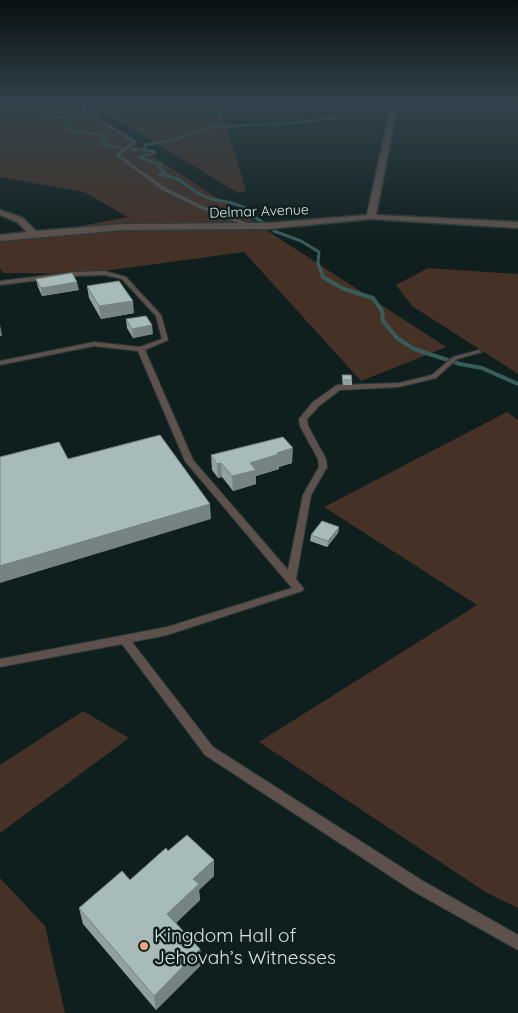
<svg xmlns="http://www.w3.org/2000/svg" width="518" height="1013" font-family="Quicksand,sans-serif">
<style>
.green{fill:#463126}
.lines{fill:none;stroke-linecap:round;stroke-linejoin:round}
.stream-far2{stroke:#375c59;stroke-width:2.5}
.stream-far1{stroke:#375c59;stroke-width:3}
.stream{stroke:#375c59;stroke-width:4}
.lane-casing{stroke:#2b3a39;stroke-width:2}
.street-casing{stroke:#2b3a39;stroke-width:3}
.secondary-casing{stroke:#2b3a39;stroke-width:3}
.lane{fill:#5e514b;fill-rule:evenodd}
.street{fill:#5e514b;fill-rule:evenodd}
.secondary{fill:#837066;fill-rule:evenodd}
.wall{fill:#90a19f}
.shaded-wall{fill:#758382}
.building{fill:#a7bbb9;stroke:#758382}
.poi-dot{fill:#f0a279;stroke:#0f1f1e;stroke-width:2}
.labels{text-anchor:middle;dominant-baseline:central;stroke-width:5;stroke-linejoin:round;paint-order:stroke}
.far-street-label{font-size:14px;fill:#d9e3e2;stroke:#0f1f1e}
.near-poi-label{font-size:19px;fill:#d9e3e2;stroke:#0f1f1e;text-anchor:start}
</style>
<rect width="100%" height="100%" fill="#0f1f1e"/>
<g class="green">
<path d="M10 102H81L85 112 446 347 361 381 244 252 82 274 3 273 0 269V241L128 217 84 192 0 177V114Z"/>
<path d="M102 102H215L226 124 246 191 238 193 106 113Z"/>
<path d="M428 268 518 274V374L412 306 396 285Z"/>
<path d="M507 412 518 420V908L487 893 259 742 477 605 324 507Z"/>
<path d="M83 711 129 738 0 833V765Z"/>
<path d="M0 878 45 926 65 1013H0Z"/>
</g>
<g class="lines">
<g class="stream-far2">
<path d="M34 102 31 108 47 116 79 118 66 126 72 131 107 136 100 144 122 148"/>
<path d="M131 149 154 151 155 153 139 157 162 165 159 167 164 172 159 175H161"/>
<path d="M144 149 145 145 173 140 212 127 293 123 341 117"/>
</g>
<g class="stream-far1">
<path d="M160 174 178 179 196 192 211 199 232 203 248 209 239 217 256 218 264 223"/>
<path d="M274 231 301 241 319 252 318 263 320 269"/>
</g>
<path class="stream" d="M320 268 323 277 344 289 373 298 382 311 383 321 397 338 414 349 460 364 482 368 518 384"/>
<defs>
<g id="lane">
<path d="M80 102H84L86 110 136 141V143L120 155 166 188 203 206 255 226V228H251L199 208 162 190 116 156V154L132 142 83 111Z"/>
<path d="M105 271 126 277 161 315 168 340 145 350 193 460 288 570 303 495 319 467 318 459 300 426 299 419 313 402 337 385 399 383 432 375 453 357 479 350 482 352 457 359 436 378 399 387 340 390 319 406 307 419 308 426 326 459 327 467 311 495 296 579 304 589 302 591 167 635 132 642 213 747 423 881 518 935V950L413 891 205 755 122 644 0 667V659L167 627 292 588 185 461 138 351 94 346 0 365V361L94 342 140 347 162 339 156 316 122 279 105 275 75 276 0 285V281L75 272Z"/>
</g>
<path id="street" d="M392 102H398L376 215 518 222V228L371 219 268 229 123 230 0 241V235L27 232 17 222 0 215V210L23 218 36 231 123 224 268 223 367 215Z"/>
<path id="secondary" d="M484 102H518V106L487 104Z"/>
</defs>
<use href="#lane" class="lane-casing"/>
<use href="#street" class="street-casing"/>
<use href="#secondary" class="secondary-casing"/>
<use href="#lane" class="lane"/>
<use href="#street" class="street"/>
<use href="#secondary" class="secondary"/>
</g>
<g class="wall">
<path d="M36 279 79 290 42 296 38 287Z"/>
<path d="M87 286 134 313 101 319 89 298Z"/>
<path d="M126 319 153 334 133 338 127 328Z"/>
<path d="M342 375 352 380V385H343L342 380Z"/>
<path d="M211 455 292 463 279 467V469L256 476V484L233 491 222 477 218 478 212 470Z"/>
<path d="M339 527 338 533 327 547 310 541 311 535Z"/>
<path d="M168 851 214 876 199 890 200 900 176 923 200 949 202 964 156 1010 83 924 79 908 130 880Z"/>
</g>
<g class="shaded-wall">
<path d="M77 282 79 290 42 296 41 288Z"/>
<path d="M133 301 134 313 101 319 99 306Z"/>
<path d="M0 325 2 336H0Z"/>
<path d="M152 325 153 334 133 338 132 329Z"/>
<path d="M293 448 292 463 279 467V469L256 476V484L233 491 232 476 250 463 277 453Z"/>
<path d="M221 463 222 477 218 478 217 464Z"/>
<path d="M210 504 211 519 0 583V566Z"/>
<path d="M339 527 338 533 327 547 328 541Z"/>
<path d="M214 860V876L199 890 200 900 169 929 167 914 193 879Z"/>
<path d="M200 949 202 964 156 1010 154 996Z"/>
</g>
<g class="building">
<path d="M72 273 77 282 41 288 36 279Z"/>
<path d="M119 281 133 301 99 306 87 286Z"/>
<path d="M146 316 152 325 132 329 126 319Z"/>
<path d="M342 375H351L352 380H343Z"/>
<path d="M160 435 210 504 0 566V457L59 442 68 459Z"/>
<path d="M283 437 293 448 277 453 279 454 250 463 256 470 232 476 221 463 217 464 211 455Z"/>
<path d="M322 521 339 527 328 541 311 535Z"/>
<path d="M187 835 214 860 193 879 199 884 167 914 200 949 154 996 79 908 122 871 130 880 166 848 168 851Z"/>
</g>
<linearGradient id="sky" x2="0" y2="1"><stop stop-color="#081110"/><stop offset="0.42" stop-color="#31424c"/><stop offset="1" stop-color="#31424c" stop-opacity="0"/></linearGradient>
<rect width="518" height="244" fill="url(#sky)"/>
<circle class="poi-dot" cx="144" cy="946" r="5"/>
<g class="labels">
<g class="far-street-label">
<text transform="translate(259 211) rotate(-2)">Delmar Avenue</text>
</g>
<g class="near-poi-label">
<text x="154" y="935">Kingdom Hall of<tspan x="154" dy="22">Jehovah’s Witnesses</tspan></text>
</g>
</g>
</svg>
